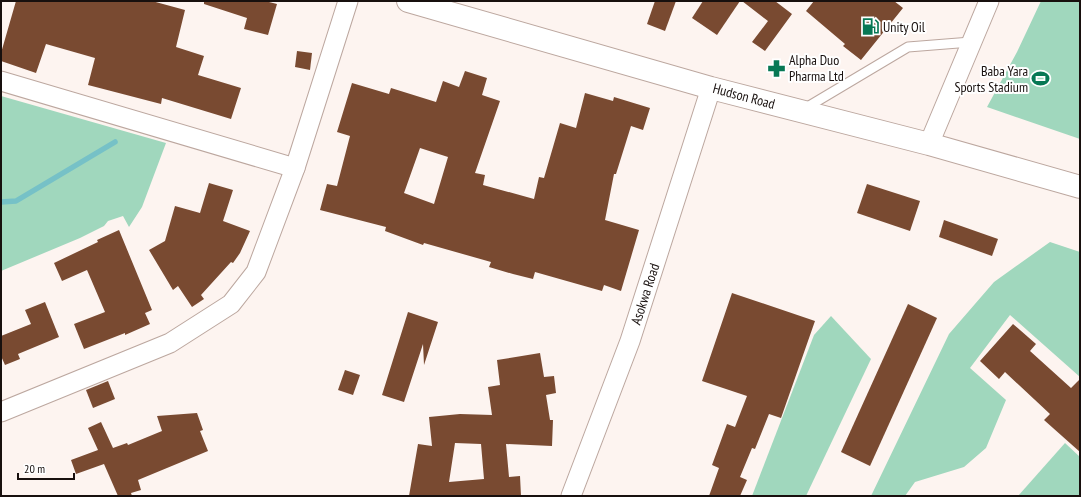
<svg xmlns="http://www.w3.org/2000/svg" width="1081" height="497" font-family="'PT Sans Narrow',sans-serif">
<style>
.green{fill:#a0d7bd}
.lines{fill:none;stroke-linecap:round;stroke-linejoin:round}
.stream{stroke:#76c1c7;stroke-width:5.5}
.building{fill:#794a31;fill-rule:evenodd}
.service-casing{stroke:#bca79f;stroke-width:11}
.minor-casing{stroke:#bca79f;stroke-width:21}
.tertiary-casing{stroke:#bca79f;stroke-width:24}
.service{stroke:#fff;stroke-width:9}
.minor{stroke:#fff;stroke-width:19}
.tertiary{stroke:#fff;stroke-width:22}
.labels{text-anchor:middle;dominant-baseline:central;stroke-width:4;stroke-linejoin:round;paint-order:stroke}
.poi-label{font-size:14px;fill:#18100e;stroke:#fff;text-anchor:start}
.street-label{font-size:14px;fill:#18100e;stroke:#fff}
</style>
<rect width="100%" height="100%" fill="#fdf4f0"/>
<g class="green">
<path d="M1041 1H1080V139L987 107 1017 52Z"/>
<path d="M1 96 166 143 142 207 129 227 123 216 108 221 104 226 80 238 1 271Z"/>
<path d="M1050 242 1080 252V377L1010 315 970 368 1006 400 986 448 964 467 915 482 905 496H871L949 334 994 282Z"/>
<path d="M831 316 871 359 806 496H752L814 335Z"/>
<path d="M1065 443 1080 457V496H1018Z"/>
</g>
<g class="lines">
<path class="stream" d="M1 202 16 201 115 142"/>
</g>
<g class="building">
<path d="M16 1H152L185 10 176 47 204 56 198 75 241 88 231 119 162 98 161 104 88 85 95 58 46 44 36 73 1 61V53Z"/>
<path d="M204 1H265L277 4 268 35 244 29 247 18 204 4Z"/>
<path d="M655 1H676L665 31 647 24Z"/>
<path d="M703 1H740L717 35 692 18Z"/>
<path d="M742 1H775L792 14 765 51 752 42 768 21Z"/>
<path d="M814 1H894L903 8 861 60 843 46 845 44 806 11Z"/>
<path d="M297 51 312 53 310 70 295 67Z"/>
<path d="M465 71 487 78 482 95 500 101 475 173 485 175 483 185 534 199 539 177 544 178 560 123 576 128 585 93 613 101 614 97 650 108 643 130 631 126 616 174H614L605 220 639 230 621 291 604 285 602 291 535 272 533 279 513 274 489 267 491 262 424 243 423 245 385 231 386 227 320 210 327 184 337 186 350 136 337 132 352 83 389 94 391 88 436 102 443 81 459 87ZM420 148 448 157 434 204 404 193Z"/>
<path d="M209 183 233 190 223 221 250 231 240 253 233 263 231 262 201 295 204 299 192 307 178 286 173 290 149 250 165 241 175 206 200 213Z"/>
<path d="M867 184 920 201 910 231 857 213Z"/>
<path d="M944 220 998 239 992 256 939 237Z"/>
<path d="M119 230 152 310 145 313 150 324 125 335V333L84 349 74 324 105 312 87 270 62 281 54 263 98 242 97 240Z"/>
<path d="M732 293 815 321 781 418 769 414 755 449 752 448 740 477 747 480 740 496H709L719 468 712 465 727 424 735 427 747 396 702 381Z"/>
<path d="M45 302 59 337 18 354 20 359 5 365 1 356V336L31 324 25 310Z"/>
<path d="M908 304 937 318 870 466 841 452Z"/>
<path d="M408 312 438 322 424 365 423 344 404 402 382 395Z"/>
<path d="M1013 324 1036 344 1030 351 1071 388 1080 379V452L1044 420 1050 414 1005 372 999 379 980 361Z"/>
<path d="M540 353 544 377 554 376 556 393 546 395 550 420H553L552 446 506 444 509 477 520 476 521 496H409L418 444 432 446 429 417 460 414 492 415 488 387 500 385 497 360ZM455 443 481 444 484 479 449 482Z"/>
<path d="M345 370 360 375 353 395 338 390Z"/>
<path d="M108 381 115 399 93 408 86 390Z"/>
<path d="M197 413 203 430 200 431 208 451 138 480 141 490 131 493 132 496H118L104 464 76 474 71 460 98 450 88 428 101 422 113 448 127 443 128 445 162 431 157 416Z"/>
</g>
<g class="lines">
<defs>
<path id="service" d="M804 109 908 47 971 42"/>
<g id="minor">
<path d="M1 81 295 168"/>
<path d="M929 144 989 1"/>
<path d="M1 412 170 343 231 304 256 272 295 168 348 1"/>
<path d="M571 496 630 341 711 88"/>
</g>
<path id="tertiary" d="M408 1 711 88 929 144 1080 187"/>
</defs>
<use href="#service" class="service-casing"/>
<use href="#minor" class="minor-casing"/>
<use href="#tertiary" class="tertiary-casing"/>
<use href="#service" class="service"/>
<use href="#minor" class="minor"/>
<use href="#tertiary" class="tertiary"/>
</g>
<defs>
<symbol id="fuel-bare" viewBox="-9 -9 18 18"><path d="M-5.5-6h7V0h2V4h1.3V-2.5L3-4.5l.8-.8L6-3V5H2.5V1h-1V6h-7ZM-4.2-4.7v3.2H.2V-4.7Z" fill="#077854" stroke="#fff" stroke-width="2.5" paint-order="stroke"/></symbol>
<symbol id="pharmacy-bare" viewBox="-9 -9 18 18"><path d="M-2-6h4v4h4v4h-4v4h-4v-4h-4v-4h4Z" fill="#077854" stroke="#fff" stroke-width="2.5" paint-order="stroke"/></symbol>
<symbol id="stadium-bare" viewBox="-9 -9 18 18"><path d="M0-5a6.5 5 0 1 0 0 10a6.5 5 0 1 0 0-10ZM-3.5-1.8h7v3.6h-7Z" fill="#077854" stroke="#fff" stroke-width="2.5" paint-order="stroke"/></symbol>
</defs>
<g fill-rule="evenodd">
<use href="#fuel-bare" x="858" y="14" width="25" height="25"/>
<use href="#pharmacy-bare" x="764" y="56" width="25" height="25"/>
<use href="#stadium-bare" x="1028" y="66" width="25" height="25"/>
</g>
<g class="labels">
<g class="poi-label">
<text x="883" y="27">Unity Oil</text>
<text x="789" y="60">Alpha Duo<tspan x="789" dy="16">Pharma Ltd</tspan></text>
<text x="1028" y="71" text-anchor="end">Baba Yara<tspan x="1028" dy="16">Sports Stadium</tspan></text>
</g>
<g class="street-label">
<text transform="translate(744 96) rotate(15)">Hudson Road</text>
<text transform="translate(645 294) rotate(-72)">Asokwa Road</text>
</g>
</g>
<rect width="1081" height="497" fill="none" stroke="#18100e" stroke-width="4"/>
<path d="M18 473v6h56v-6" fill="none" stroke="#18100e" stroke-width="2"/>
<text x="24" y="473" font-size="12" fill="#18100e" stroke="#ffffff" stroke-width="3" paint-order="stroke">20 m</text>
</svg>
